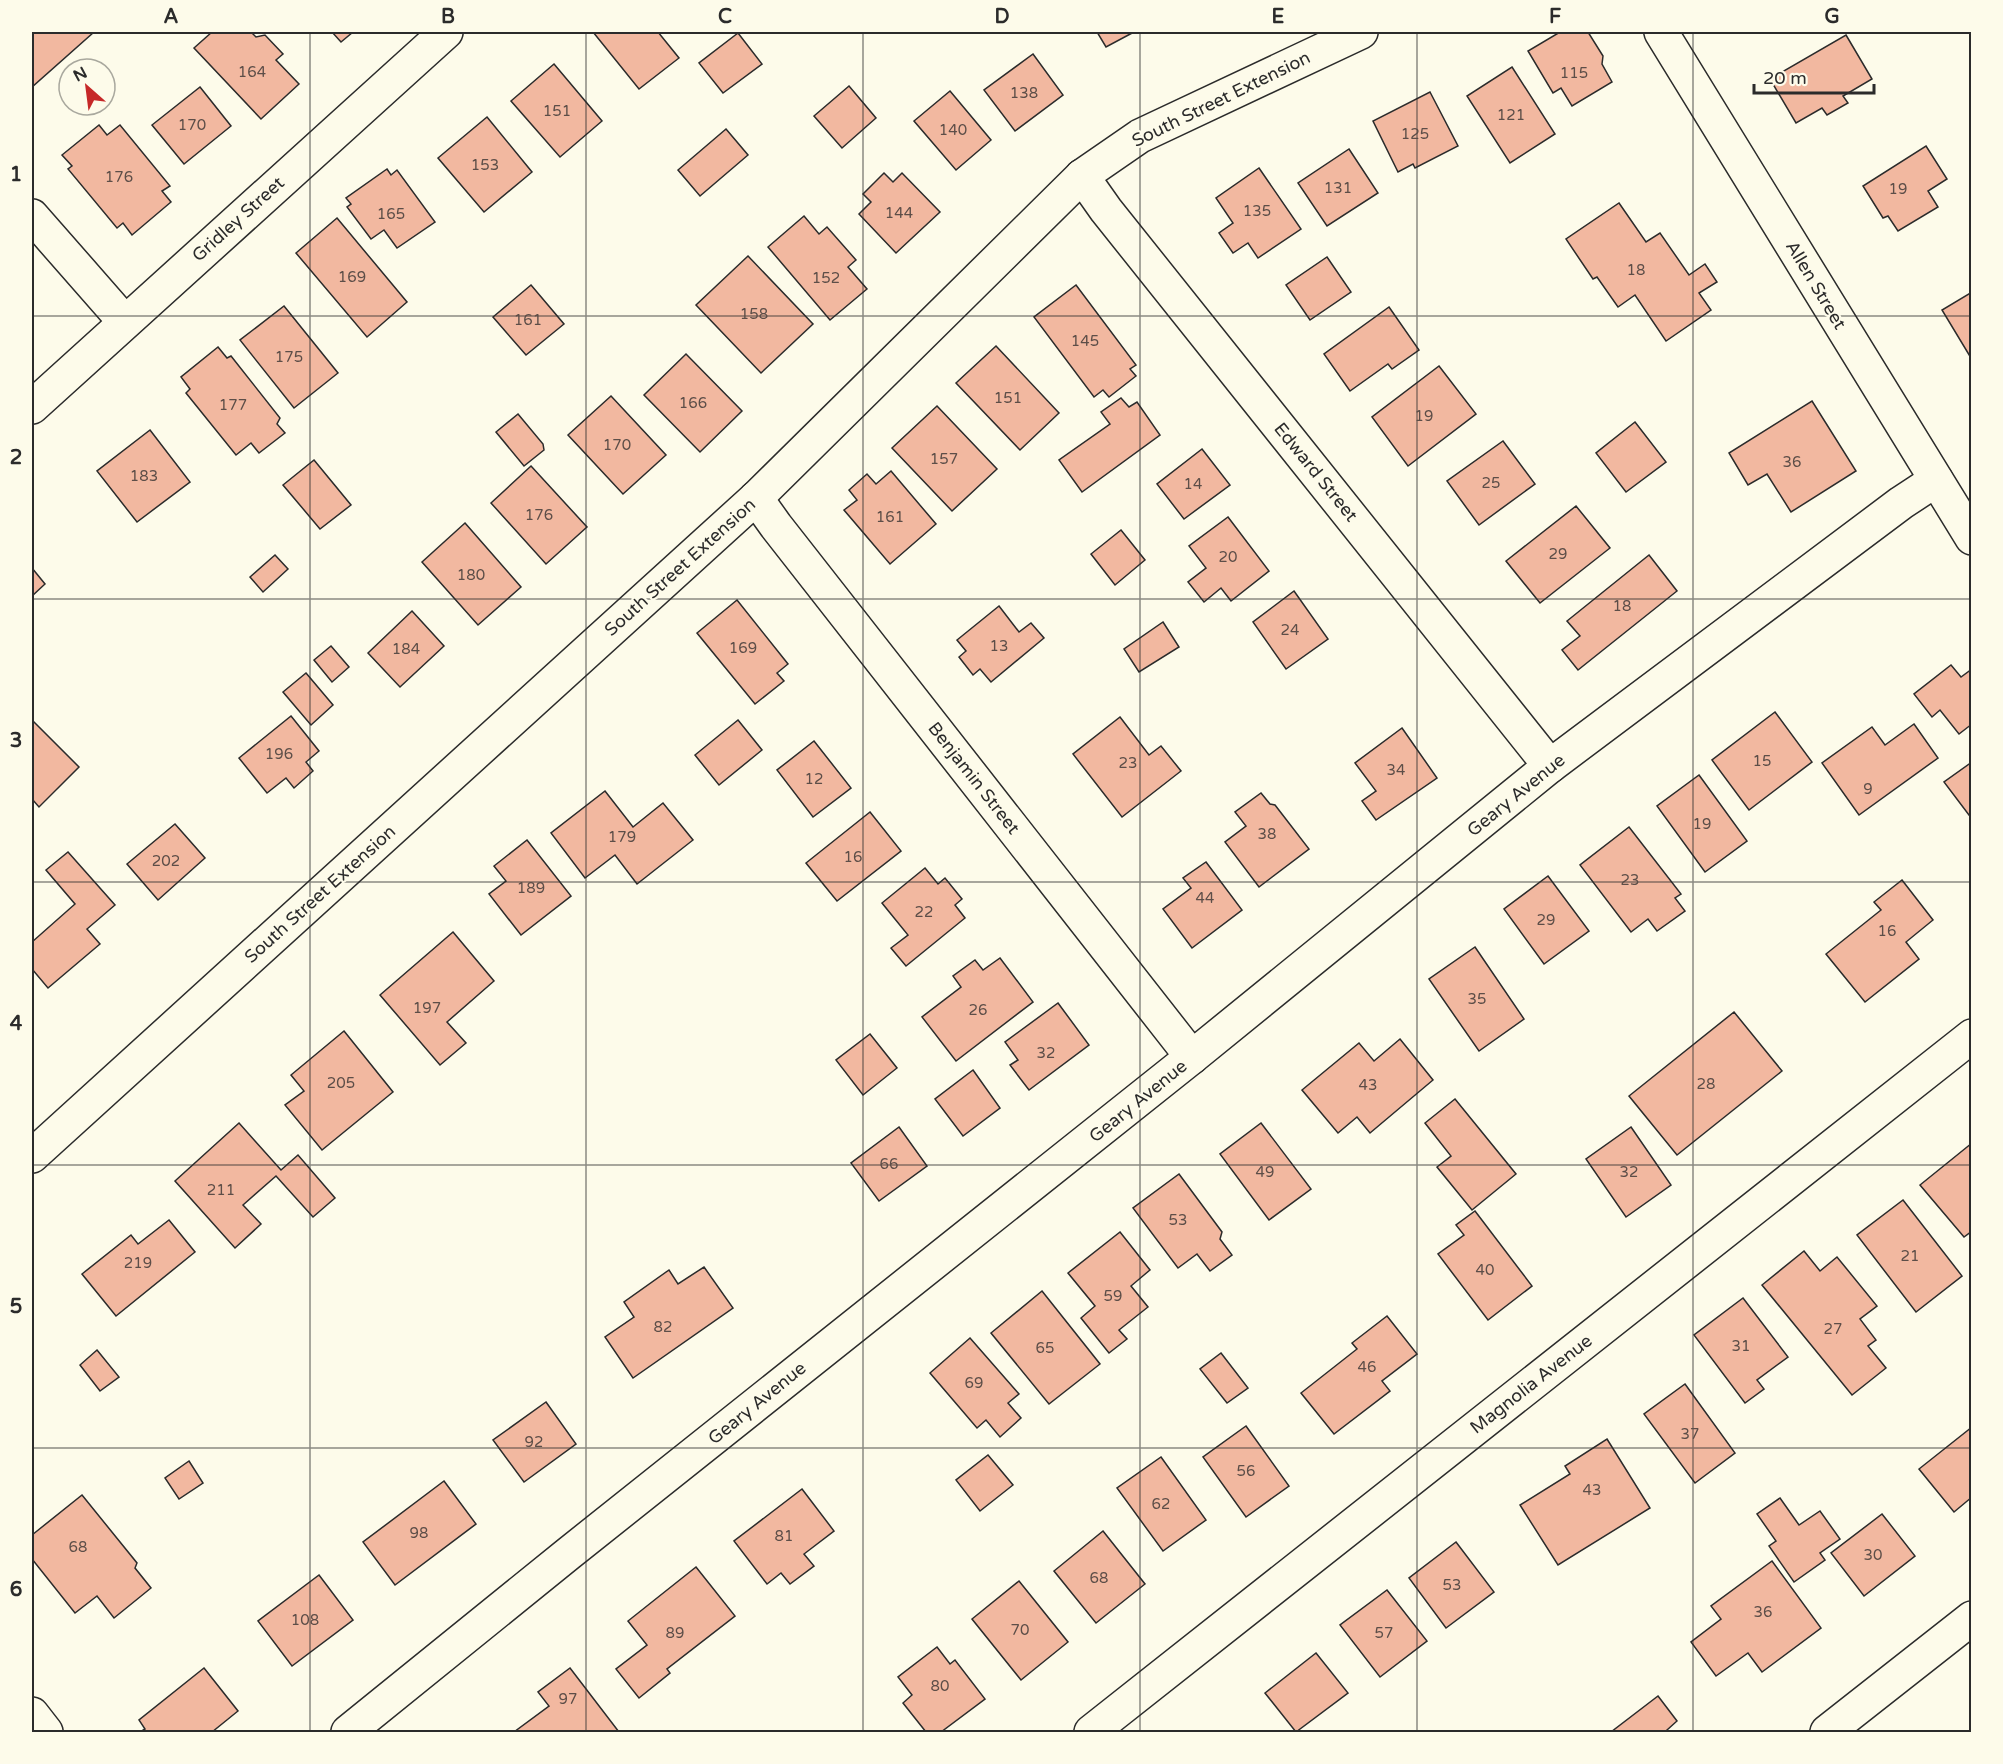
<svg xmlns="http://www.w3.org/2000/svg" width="2003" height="1764" font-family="'Varela Round',sans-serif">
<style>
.building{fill:#f2b8a0;stroke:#2b2b2b;stroke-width:1.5}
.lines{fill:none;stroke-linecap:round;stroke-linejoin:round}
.street-casing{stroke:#2b2b2b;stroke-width:36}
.street{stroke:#fdfbea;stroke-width:33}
.grid{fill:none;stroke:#2b2b2b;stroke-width:1.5;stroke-opacity:0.55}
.labels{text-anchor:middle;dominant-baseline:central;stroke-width:4.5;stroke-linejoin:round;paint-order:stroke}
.number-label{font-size:15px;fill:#5d4e48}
.street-label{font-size:18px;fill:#2b2b2b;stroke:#fdfbea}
.neatline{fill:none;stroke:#2b2b2b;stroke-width:2}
.grid-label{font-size:20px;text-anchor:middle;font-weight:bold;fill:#2b2b2b}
</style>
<rect width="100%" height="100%" fill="#fdfbea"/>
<g class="building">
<path d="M32 32H94L32 87Z"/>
<path d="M212 32H251L256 37 265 35 283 54 276 60 299 84 261 119 194 48Z"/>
<path d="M332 32H353L341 42Z"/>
<path d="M593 32H658L679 58 639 89Z"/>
<path d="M1097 32H1134L1106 47Z"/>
<path d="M1560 32H1588L1603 56 1602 64 1612 82 1572 106 1561 88 1553 93 1528 51Z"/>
<path d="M738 33 762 64 723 93 699 63Z"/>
<path d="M1846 35 1872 79 1843 96 1848 103 1827 115 1822 108 1796 123 1770 79Z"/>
<path d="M1033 54 1063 95 1015 131 984 90Z"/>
<path d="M554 64 602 121 560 157 511 101Z"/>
<path d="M1512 67 1555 134 1510 163 1467 96Z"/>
<path d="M849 86 876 118 842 148 814 116Z"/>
<path d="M200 87 231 126 184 164 152 125Z"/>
<path d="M950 91 991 140 956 170 914 121Z"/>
<path d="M1430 92 1458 146 1415 168 1413 164 1398 172 1373 121Z"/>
<path d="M487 117 532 172 484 212 438 158Z"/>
<path d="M99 125 107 135 120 125 170 186 162 191 171 202 132 235 123 223 117 228 68 169 72 166 62 155Z"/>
<path d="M726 129 748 155 700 196 678 170Z"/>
<path d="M1926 146 1947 179 1928 191 1938 207 1898 231 1888 216 1883 218 1863 186Z"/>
<path d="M1349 149 1378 193 1327 226 1298 183Z"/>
<path d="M1259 168 1301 229 1258 258 1248 243 1233 253 1219 233 1233 223 1216 198Z"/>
<path d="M387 169 391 175 397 170 435 222 397 248 384 230 371 239 347 207 351 204 346 198Z"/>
<path d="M884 173 893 182 902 173 940 212 896 253 859 214 871 202 863 194Z"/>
<path d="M1619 203 1646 242 1660 233 1689 275 1705 264 1717 282 1699 293 1711 310 1666 341 1635 295 1618 307 1597 277 1593 279 1566 239Z"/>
<path d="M804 216 819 234 827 227 856 260 848 267 867 289 830 320 768 247Z"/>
<path d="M337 218 407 302 367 337 296 253Z"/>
<path d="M748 256 813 324 761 373 696 305Z"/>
<path d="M1327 257 1351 292 1310 320 1286 285Z"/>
<path d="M531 285 564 324 526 355 493 317Z"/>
<path d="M1076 285 1136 365 1130 369 1136 376 1109 397 1103 390 1094 397 1034 317Z"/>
<path d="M1972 292V357L1971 358 1942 310Z"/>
<path d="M284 306 338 373 294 408 240 340Z"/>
<path d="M1389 307 1419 350 1392 369 1388 364 1350 391 1324 354Z"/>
<path d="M996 346 1059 413 1020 450 956 383Z"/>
<path d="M218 347 227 358 231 356 280 418 277 424 285 433 259 453 251 443 236 455 186 393 190 389 181 377Z"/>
<path d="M686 354 742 411 700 452 644 395Z"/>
<path d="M1439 366 1476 414 1408 466 1372 417Z"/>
<path d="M611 396 666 455 623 494 568 435Z"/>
<path d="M1121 398 1129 407 1137 402 1160 435 1082 492 1059 460 1110 424 1101 412Z"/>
<path d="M1812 401 1856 471 1791 512 1767 474 1748 485 1729 453Z"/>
<path d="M937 406 997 469 952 511 892 448Z"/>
<path d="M518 414 543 444 544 450 524 466 496 432Z"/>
<path d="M1635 422 1666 462 1626 492 1596 453Z"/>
<path d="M150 430 190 482 137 522 97 471Z"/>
<path d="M1503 441 1535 484 1479 525 1447 481Z"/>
<path d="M1202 449 1230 485 1184 519 1157 484Z"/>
<path d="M314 460 351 505 320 529 283 485Z"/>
<path d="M531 466 587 527 546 564 491 503Z"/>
<path d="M891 471 936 524 890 564 844 510 857 500 849 490 867 474 876 484Z"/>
<path d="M1576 506 1610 548 1540 603 1506 561Z"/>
<path d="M1228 517 1269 571 1231 601 1221 588 1204 602 1188 582 1206 568 1189 546Z"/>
<path d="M465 523 521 587 478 625 422 562Z"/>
<path d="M1121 530 1145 560 1115 585 1091 554Z"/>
<path d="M275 555 288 569 263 592 250 577Z"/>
<path d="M1649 555 1677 591 1578 670 1562 650 1580 636 1567 621Z"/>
<path d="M32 568 45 584 32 596Z"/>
<path d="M1294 591 1328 639 1286 669 1253 622Z"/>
<path d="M737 600 788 664 777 673 784 681 755 704 697 633Z"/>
<path d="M999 606 1019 632 1031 623 1044 638 991 682 980 669 973 675 959 657 966 651 957 640Z"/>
<path d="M412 611 444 646 400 687 368 653Z"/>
<path d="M1163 622 1179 647 1139 672 1124 649Z"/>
<path d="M331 646 349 667 332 682 314 660Z"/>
<path d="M1951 665 1961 677 1972 669V724L1959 734 1940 710 1932 717 1914 694Z"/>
<path d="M306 673 333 705 311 725 283 692Z"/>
<path d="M1775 712 1812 762 1749 810 1712 760Z"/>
<path d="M291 716 319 751 306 762 313 771 294 788 286 778 267 793 239 758Z"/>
<path d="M1120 717 1149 755 1161 746 1181 771 1122 817 1073 754Z"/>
<path d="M738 720 762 750 719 785 695 755Z"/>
<path d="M33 721 79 767 39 807 32 799Z"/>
<path d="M1914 724 1938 758 1859 815 1822 763 1872 727 1885 745Z"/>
<path d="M1402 728 1437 778 1376 820 1362 801 1376 791 1355 763Z"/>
<path d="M814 741 851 788 813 817 777 770Z"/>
<path d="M1972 762V819L1944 782Z"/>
<path d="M1699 775 1747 841 1705 872 1657 806Z"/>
<path d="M605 791 633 827 663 803 693 840 637 884 615 855 585 878 551 833Z"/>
<path d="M1261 793 1270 804 1275 805 1309 849 1259 887 1225 842 1246 826 1235 812Z"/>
<path d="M870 812 901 851 837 901 806 863Z"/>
<path d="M175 824 205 858 158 900 127 864Z"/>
<path d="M1629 827 1681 894 1675 898 1685 911 1657 931 1648 919 1631 932 1580 865Z"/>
<path d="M527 840 571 896 521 935 489 894 506 881 494 866Z"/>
<path d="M68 852 115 905 87 929 100 944 48 988 32 969V942L75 904 46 870Z"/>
<path d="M1206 862 1242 910 1192 948 1163 909 1191 888 1183 878Z"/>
<path d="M925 868 938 884 945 878 962 899 955 905 965 918 906 966 891 948 908 935 882 903Z"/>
<path d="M1548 876 1589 931 1544 964 1504 909Z"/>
<path d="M1902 880 1933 920 1906 942 1919 959 1865 1002 1826 954 1881 910 1874 902Z"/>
<path d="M453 932 494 981 447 1022 466 1043 440 1065 380 995Z"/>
<path d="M1475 947 1524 1019 1479 1051 1429 979Z"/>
<path d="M1000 958 1033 1002 956 1061 922 1017 961 987 953 976 975 960 983 970Z"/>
<path d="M1058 1003 1089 1045 1029 1090 1010 1065 1018 1060 1005 1042Z"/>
<path d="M1734 1012 1782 1071 1677 1155 1629 1096Z"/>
<path d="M344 1031 393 1092 322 1150 285 1105 304 1091 291 1075Z"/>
<path d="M870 1034 897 1068 863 1095 836 1060Z"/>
<path d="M1400 1039 1433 1080 1370 1133 1357 1117 1338 1133 1302 1090 1359 1043 1374 1061Z"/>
<path d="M973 1070 1000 1108 963 1136 935 1099Z"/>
<path d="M1455 1099 1516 1174 1472 1210 1437 1167 1451 1156 1425 1123Z"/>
<path d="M239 1123 281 1170 298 1155 335 1198 313 1217 276 1176 243 1205 261 1224 235 1248 175 1181Z"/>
<path d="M1261 1123 1311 1189 1269 1220 1220 1154Z"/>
<path d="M899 1127 927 1166 879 1201 851 1163Z"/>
<path d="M1631 1127 1671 1185 1626 1217 1586 1159Z"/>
<path d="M1972 1143V1231L1964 1237 1920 1185Z"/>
<path d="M1179 1174 1222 1232 1220 1239 1232 1255 1210 1271 1197 1254 1178 1268 1133 1208Z"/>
<path d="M1903 1200 1962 1276 1916 1312 1857 1235Z"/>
<path d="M1475 1211 1532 1286 1488 1320 1438 1254 1464 1235 1456 1225Z"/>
<path d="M169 1220 195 1252 116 1316 82 1274 131 1235 138 1244Z"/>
<path d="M1120 1232 1150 1270 1131 1286 1148 1307 1119 1330 1127 1339 1109 1353 1081 1318 1095 1306 1068 1273Z"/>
<path d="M1804 1251 1820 1271 1837 1257 1877 1306 1860 1319 1876 1340 1868 1346 1886 1368 1852 1395 1762 1285Z"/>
<path d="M704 1267 733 1308 633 1378 605 1337 634 1317 624 1302 669 1270 678 1284Z"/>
<path d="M1042 1291 1100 1364 1049 1404 991 1333Z"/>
<path d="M1743 1298 1788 1357 1757 1380 1764 1389 1745 1403 1694 1335Z"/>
<path d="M1387 1316 1417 1354 1382 1381 1390 1391 1334 1434 1301 1393 1357 1349 1352 1343Z"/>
<path d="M970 1338 1019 1394 1008 1403 1021 1418 1000 1437 986 1420 977 1428 930 1373Z"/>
<path d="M97 1350 119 1377 100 1391 80 1365Z"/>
<path d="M1221 1353 1248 1388 1227 1403 1200 1369Z"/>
<path d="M1685 1384 1735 1453 1695 1483 1644 1414Z"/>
<path d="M546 1402 576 1444 524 1482 493 1440Z"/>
<path d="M1246 1426 1289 1486 1246 1517 1203 1457Z"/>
<path d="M1972 1427V1497L1954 1512 1919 1469Z"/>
<path d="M1607 1439 1650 1508 1558 1565 1520 1505 1570 1474 1565 1466Z"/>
<path d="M988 1455 1013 1485 980 1511 956 1480Z"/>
<path d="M1161 1457 1206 1520 1163 1551 1117 1488Z"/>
<path d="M189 1461 203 1483 179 1499 165 1478Z"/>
<path d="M444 1481 476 1524 395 1585 363 1542Z"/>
<path d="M802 1489 834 1531 804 1554 814 1566 790 1584 781 1573 767 1584 734 1541Z"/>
<path d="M82 1495 137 1563 135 1568 151 1588 114 1618 97 1596 75 1613 32 1559V1535Z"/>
<path d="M1780 1498 1799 1525 1820 1511 1840 1539 1820 1553 1825 1560 1794 1582 1769 1546 1776 1541 1757 1514Z"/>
<path d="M1882 1514 1915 1556 1864 1596 1831 1553Z"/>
<path d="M1103 1531 1145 1584 1096 1623 1054 1571Z"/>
<path d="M1456 1542 1494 1592 1446 1628 1409 1578Z"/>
<path d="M1772 1561 1821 1628 1762 1672 1748 1653 1716 1676 1691 1642 1721 1619 1711 1606Z"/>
<path d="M696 1567 735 1616 667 1669 670 1673 639 1698 616 1669 647 1645 628 1621Z"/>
<path d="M319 1575 353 1620 292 1666 258 1621Z"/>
<path d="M1019 1581 1068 1642 1021 1680 972 1619Z"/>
<path d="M1387 1590 1427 1641 1380 1677 1340 1625Z"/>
<path d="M937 1647 950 1664 955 1660 985 1699 941 1732H926L903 1703 912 1695 898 1677Z"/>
<path d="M1316 1653 1348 1693 1296 1732 1265 1693Z"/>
<path d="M204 1668 238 1711 212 1732H140L145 1729 139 1720Z"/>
<path d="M570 1668 619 1732H514L549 1706 538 1692Z"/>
<path d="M1658 1696 1677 1721 1667 1730 1669 1732H1611Z"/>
</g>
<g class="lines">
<defs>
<g id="street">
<path d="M1661 32 1972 538"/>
<path d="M1082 176 1106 210 1550 766"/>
<path d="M32 216 124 321"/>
<path d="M32 407 446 32"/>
<path d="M756 498 776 526 1192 1057"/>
<path d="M32 1156 756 498 1082 176 1140 136 1361 32"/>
<path d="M32 1714 46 1732"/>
<path d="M348 1732 568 1554 1192 1057 1550 766 1901 503 1936 480"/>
<path d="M1091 1732 1972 1036"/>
<path d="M1827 1732 1972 1618"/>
</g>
</defs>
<use href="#street" class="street-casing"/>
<use href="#street" class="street"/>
</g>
<path class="grid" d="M310 32V1732M586 32V1732M863 32V1732M1140 32V1732M1417 32V1732M1693 32V1732M32 316H1972M32 599H1972M32 882H1972M32 1165H1972M32 1448H1972"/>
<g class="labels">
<g class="number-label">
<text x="252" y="72">164</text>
<text x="1574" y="73">115</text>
<text x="1024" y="93">138</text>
<text x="557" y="111">151</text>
<text x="1511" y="115">121</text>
<text x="192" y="125">170</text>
<text x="953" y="130">140</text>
<text x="1415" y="134">125</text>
<text x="485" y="165">153</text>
<text x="119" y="177">176</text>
<text x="1338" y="188">131</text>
<text x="1898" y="189">19</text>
<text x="1257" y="211">135</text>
<text x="899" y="213">144</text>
<text x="391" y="214">165</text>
<text x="1636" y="270">18</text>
<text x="352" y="277">169</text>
<text x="826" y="278">152</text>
<text x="754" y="314">158</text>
<text x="528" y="320">161</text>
<text x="1085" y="341">145</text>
<text x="289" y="357">175</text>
<text x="1008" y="398">151</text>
<text x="693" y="403">166</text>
<text x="233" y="405">177</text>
<text x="1424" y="416">19</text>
<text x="617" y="445">170</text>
<text x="944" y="459">157</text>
<text x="1792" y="462">36</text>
<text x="144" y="476">183</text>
<text x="1491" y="483">25</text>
<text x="1193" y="484">14</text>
<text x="539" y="515">176</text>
<text x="890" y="517">161</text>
<text x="1558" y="554">29</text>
<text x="1228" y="557">20</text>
<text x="471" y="575">180</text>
<text x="1622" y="606">18</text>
<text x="1290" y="630">24</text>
<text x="999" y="646">13</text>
<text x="743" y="648">169</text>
<text x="406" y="649">184</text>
<text x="279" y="754">196</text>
<text x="1762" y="761">15</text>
<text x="1128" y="763">23</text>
<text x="1396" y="770">34</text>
<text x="814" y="779">12</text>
<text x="1868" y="789">9</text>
<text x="1702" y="824">19</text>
<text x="1267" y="834">38</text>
<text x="622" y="837">179</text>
<text x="853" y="857">16</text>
<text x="166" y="861">202</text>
<text x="1630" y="880">23</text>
<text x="531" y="888">189</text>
<text x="1205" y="898">44</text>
<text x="924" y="912">22</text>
<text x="1546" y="920">29</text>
<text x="1887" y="931">16</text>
<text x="1477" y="999">35</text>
<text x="427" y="1008">197</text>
<text x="978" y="1010">26</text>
<text x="1046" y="1053">32</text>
<text x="341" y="1083">205</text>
<text x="1706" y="1084">28</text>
<text x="1368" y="1085">43</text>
<text x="889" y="1164">66</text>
<text x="1265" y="1172">49</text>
<text x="1629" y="1172">32</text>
<text x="221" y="1190">211</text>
<text x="1178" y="1220">53</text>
<text x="1910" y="1256">21</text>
<text x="138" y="1263">219</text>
<text x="1485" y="1270">40</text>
<text x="1113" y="1296">59</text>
<text x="663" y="1327">82</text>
<text x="1833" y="1329">27</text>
<text x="1741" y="1346">31</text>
<text x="1045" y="1348">65</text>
<text x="1367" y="1367">46</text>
<text x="974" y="1383">69</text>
<text x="1690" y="1434">37</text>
<text x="534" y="1442">92</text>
<text x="1246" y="1471">56</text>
<text x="1592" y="1490">43</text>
<text x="1161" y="1504">62</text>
<text x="419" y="1533">98</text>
<text x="784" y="1536">81</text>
<text x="78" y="1547">68</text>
<text x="1873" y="1555">30</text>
<text x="1099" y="1578">68</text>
<text x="1452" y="1585">53</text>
<text x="1763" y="1612">36</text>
<text x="305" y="1620">108</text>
<text x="1020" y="1630">70</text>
<text x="675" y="1633">89</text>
<text x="1384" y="1633">57</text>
<text x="940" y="1686">80</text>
<text x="568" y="1699">97</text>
</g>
<g class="street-label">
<text transform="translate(1221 99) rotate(-26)">South Street Extension</text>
<text transform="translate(238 219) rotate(-42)">Gridley Street</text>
<text transform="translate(1816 285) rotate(59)">Allen Street</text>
<text transform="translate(1316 472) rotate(51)">Edward Street</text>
<text transform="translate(680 567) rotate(-42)">South Street Extension</text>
<text transform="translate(974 778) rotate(52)">Benjamin Street</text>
<text transform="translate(1516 795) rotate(-39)">Geary Avenue</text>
<text transform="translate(320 894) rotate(-42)">South Street Extension</text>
<text transform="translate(1138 1101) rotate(-39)">Geary Avenue</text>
<text transform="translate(1531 1384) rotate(-38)">Magnolia Avenue</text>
<text transform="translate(757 1403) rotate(-39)">Geary Avenue</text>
</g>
</g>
<rect width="2003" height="1764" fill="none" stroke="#fdfbea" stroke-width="66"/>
<g transform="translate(87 87) rotate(332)"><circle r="28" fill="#fdfbea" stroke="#a9a89e" stroke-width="1.5"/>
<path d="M0-4.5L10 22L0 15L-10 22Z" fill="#c62828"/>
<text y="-9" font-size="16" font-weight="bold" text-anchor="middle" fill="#2b2b2b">N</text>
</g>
<path d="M1754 84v9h120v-9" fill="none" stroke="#2b2b2b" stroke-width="3"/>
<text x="1763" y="84" font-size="18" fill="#2b2b2b" stroke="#fdfbea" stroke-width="4.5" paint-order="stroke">20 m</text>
<rect x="33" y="33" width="1937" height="1698" class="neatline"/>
<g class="grid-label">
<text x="171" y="23">A</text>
<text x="448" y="23">B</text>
<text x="725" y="23">C</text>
<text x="1002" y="23">D</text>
<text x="1278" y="23">E</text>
<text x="1555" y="23">F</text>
<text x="1832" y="23">G</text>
<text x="16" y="181">1</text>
<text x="16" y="464">2</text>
<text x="16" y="747">3</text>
<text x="16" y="1030">4</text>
<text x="16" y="1313">5</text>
<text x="16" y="1596">6</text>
</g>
</svg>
